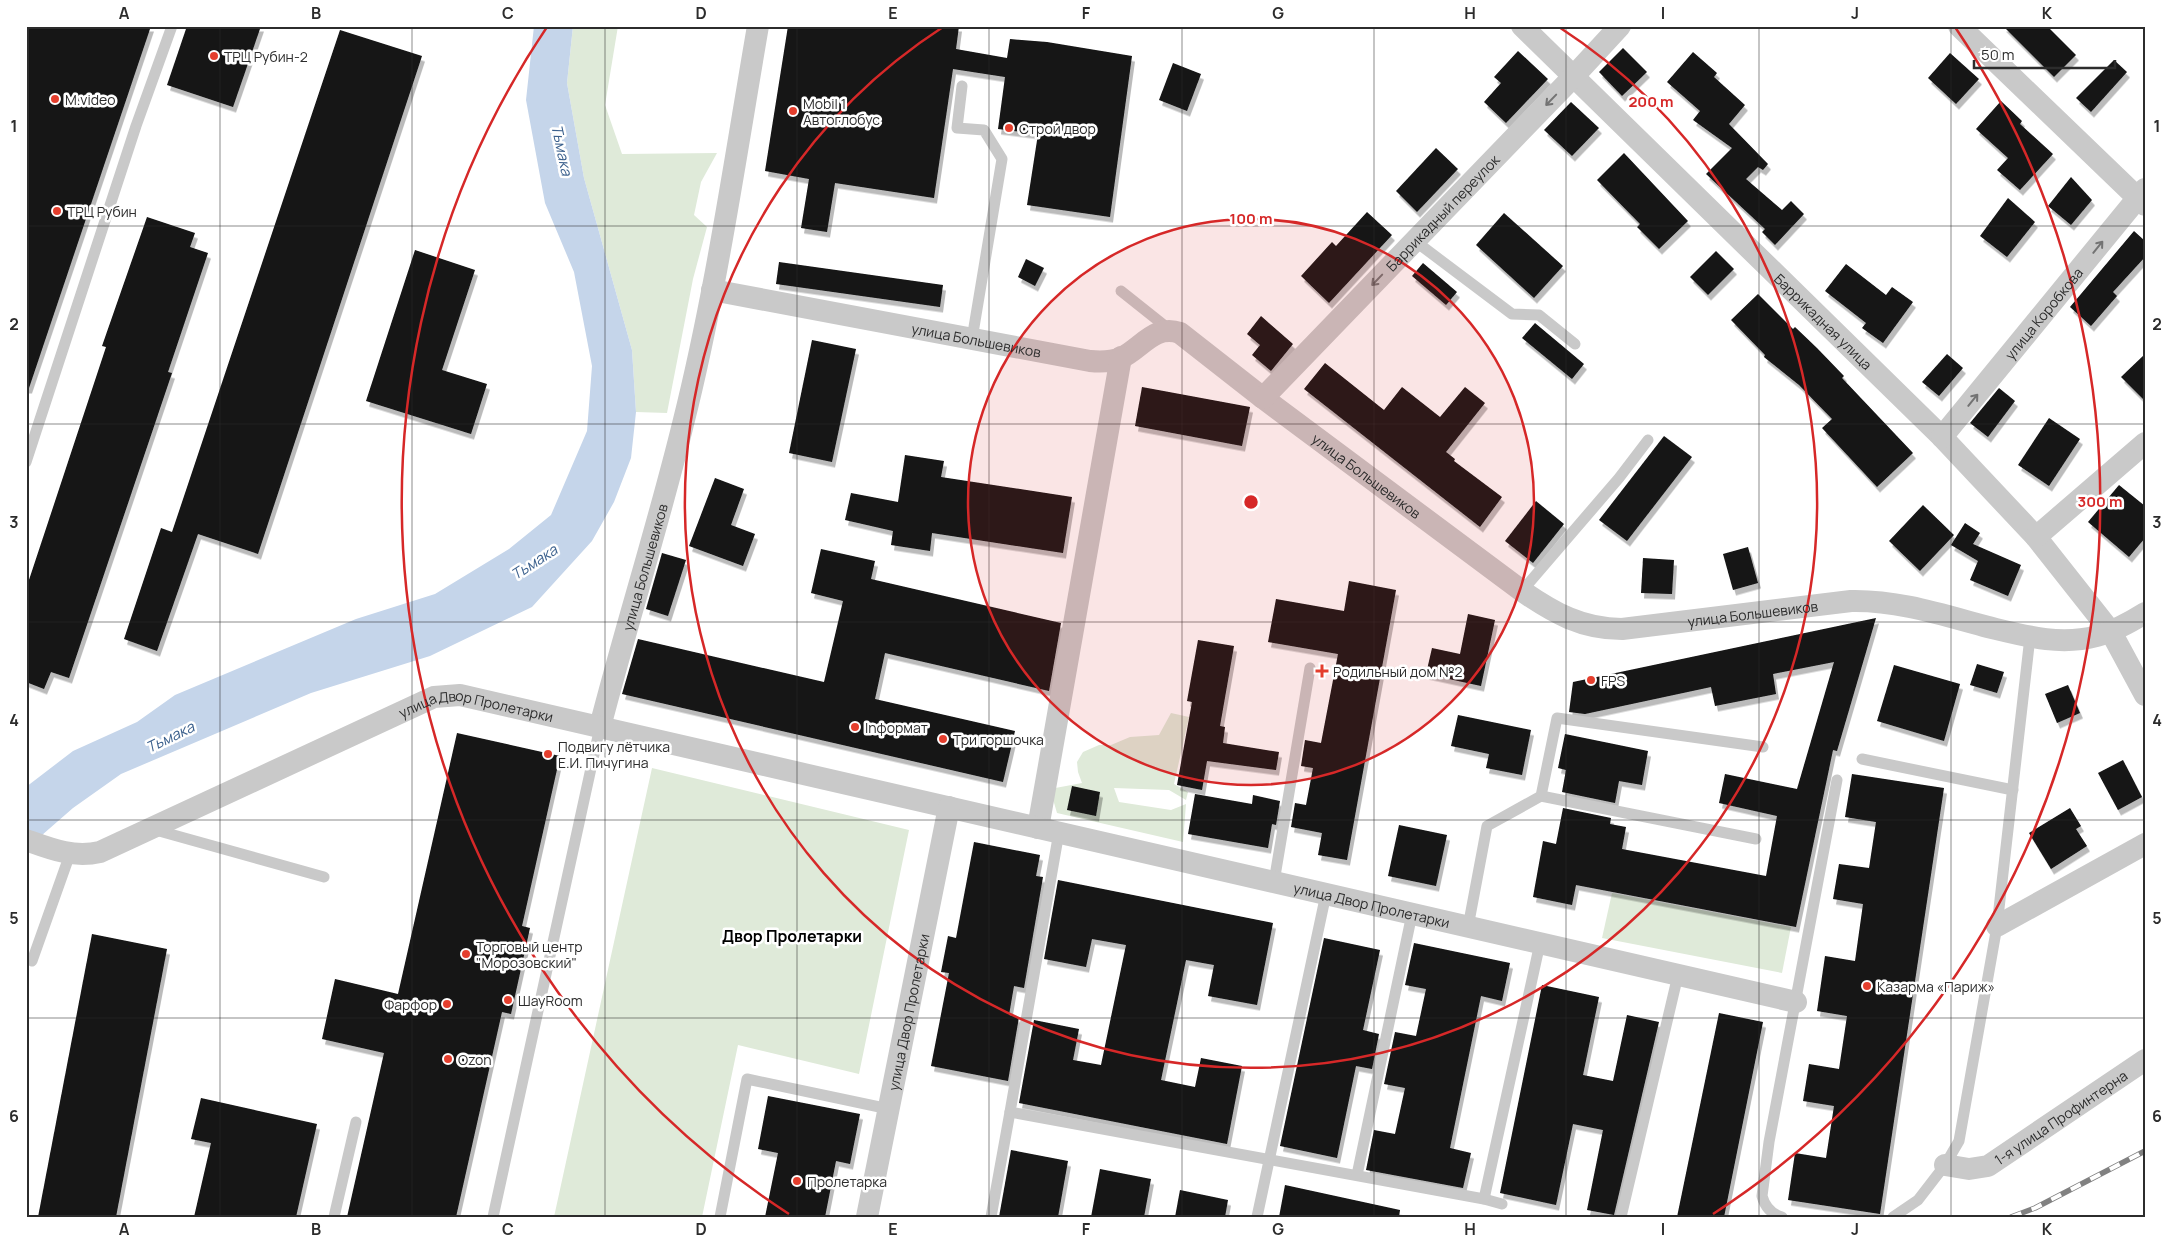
<svg xmlns="http://www.w3.org/2000/svg" width="2171" height="1243" font-family="Manrope,sans-serif">
<style>
.green{fill:#dfead9}
.water{fill:#c5d5ea}
.building{fill:#131313;filter:url(#shadow)}
.lines{fill:none;stroke-linecap:round;stroke-linejoin:round}
.service{stroke:#c9c9c9;stroke-width:11}
.minor{stroke:#c9c9c9;stroke-width:22}
.rail-casing{stroke:#818181;stroke-width:5.5}
.rail{stroke:#fff;stroke-width:4;stroke-dasharray:11;stroke-linecap:butt}
.oneway{stroke:#737373}
.grid{fill:none;stroke:#2c2c2c;stroke-width:1;stroke-opacity:0.55}
.ring{fill:none;stroke:#d62828;stroke-width:2.5}
.poi-dot{fill:#e43e2d;stroke:#fff;stroke-width:2}
.labels{text-anchor:middle;dominant-baseline:central;stroke-width:5;stroke-linejoin:round;paint-order:stroke}
.poi-label{font-size:14px;fill:#2c2c2c;stroke:#fff;text-anchor:start}
.street-label{font-size:14px;fill:#2c2c2c;stroke:#fff}
.water-label{font-size:15px;font-style:italic;fill:#3b608d;stroke:#fff}
.quarter-label{font-size:16px;font-weight:bold;fill:#000;stroke:#fff}
.centre{fill:#d62828;stroke:#fff;stroke-width:2.5}
.ring-label{font-size:15px;text-anchor:middle;font-weight:bold;fill:#d62828;stroke:#fff;stroke-width:5;stroke-linejoin:round;paint-order:stroke}
.neatline{fill:none;stroke:#2c2c2c;stroke-width:2}
.grid-label{font-size:16px;text-anchor:middle;font-weight:bold;fill:#2c2c2c}
</style>
<defs>
<filter id="shadow"><feDropShadow dx="3" dy="5.5" stdDeviation="0" flood-color="#0004"/></filter>
</defs>
<rect width="100%" height="100%" fill="#fff"/>
<g class="green">
<path d="M573 26H618L605 105 622 154 717 153 701 182 694 215 707 227 693 279 667 413 636 412 632 350 584 178 567 83Z"/>
<path d="M1171 713 1189 717 1174 784 1188 792 1186 800 1169 790 1114 788 1119 802 1171 810 1186 804 1183 842 1057 813 1050 789 1082 783 1078 772 1077 762 1083 752 1099 745H1111L1130 737 1159 735Z"/>
<path d="M652 768 909 830 859 1074 738 1045 702 1217H554Z"/>
<path d="M1612 893 1791 927 1782 973 1602 938Z"/>
</g>
<path class="water" d="M534 26H573L567 83 584 178 632 350 636 412 631 458 614 502 592 541 532 607 430 656 311 693 121 774 73 808 26 849V787L73 751 137 722 175 695 356 619 435 594 509 549 551 515 587 431 592 366 574 272 545 203 526 100Z"/>
<g class="building">
<path d="M26 26H151L29 388H26Z"/>
<path d="M187 26H261L233 107 167 85Z"/>
<path d="M788 26H959L956 49 1007 58 1010 39 1047 42 1132 56 1110 217 1027 205 1038 134 998 129 1005 77 953 69 934 198 835 183 827 232 801 228 809 179 765 171Z"/>
<path d="M2003 26H2047L2076 55 2054 77Z"/>
<path d="M340 30 422 56 258 554 198 534 157 651 124 639 161 528 172 532Z"/>
<path d="M1623 48 1647 72 1622 96 1599 72Z"/>
<path d="M1518 51 1548 79 1506 123 1484 102 1501 83 1494 77Z"/>
<path d="M1693 52 1717 73 1714 77 1745 105 1729 124 1768 164 1763 170 1758 167 1746 179 1782 210 1791 201 1804 214 1775 245 1762 232 1765 229 1706 174 1732 148 1693 120 1700 111 1667 82Z"/>
<path d="M1950 53 1979 79 1956 104 1928 78Z"/>
<path d="M2114 60 2127 72 2091 112 2076 98Z"/>
<path d="M1173 63 1201 74 1187 111 1159 100Z"/>
<path d="M2001 101 2022 121 2020 124 2053 154 2020 190 1997 170 2008 158 1976 129Z"/>
<path d="M1571 102 1599 128 1572 156 1544 130Z"/>
<path d="M1436 148 1458 169 1417 212 1396 191Z"/>
<path d="M1624 153 1688 221 1659 249 1637 227 1640 224 1597 180Z"/>
<path d="M2071 177 2092 200 2071 225 2048 206Z"/>
<path d="M2008 198 2035 222 2007 257 1980 236Z"/>
<path d="M1367 212 1392 235 1329 303 1301 276 1332 242 1336 246Z"/>
<path d="M1504 213 1563 266 1534 298 1476 245Z"/>
<path d="M147 217 195 233 190 247 208 253 168 372 172 373 69 678 51 672 44 689 26 682V589L106 347 102 346Z"/>
<path d="M2134 231 2145 241V257L2113 292 2117 296 2091 326 2070 307Z"/>
<path d="M415 250 475 270 442 370 487 384 471 434 366 401Z"/>
<path d="M1716 251 1734 269 1708 295 1690 277Z"/>
<path d="M1026 259 1044 268 1035 286 1018 277Z"/>
<path d="M779 262 943 285 940 307 776 284Z"/>
<path d="M1423 263 1457 292 1446 305 1412 276Z"/>
<path d="M1846 264 1886 295 1892 287 1913 302 1883 343 1862 328 1866 323 1825 291Z"/>
<path d="M1758 294 1793 329 1795 327 1817 348 1844 376 1842 378 1913 453 1877 487 1822 428 1832 419 1799 385 1764 357 1765 355 1731 320Z"/>
<path d="M1261 316 1293 344 1271 371 1252 355 1260 345 1247 334Z"/>
<path d="M1535 323 1584 364 1572 379 1522 338Z"/>
<path d="M812 340 856 349 832 462 789 453Z"/>
<path d="M1947 354 1963 368 1939 396 1922 382Z"/>
<path d="M2145 354V401L2121 377Z"/>
<path d="M1325 363 1384 410 1402 387 1440 417 1465 387 1485 403 1446 452 1455 459 1454 461 1502 497 1480 527 1304 389Z"/>
<path d="M1142 387 1250 407 1242 446 1135 426Z"/>
<path d="M1999 388 2015 401 1988 437 1970 423Z"/>
<path d="M2049 418 2080 439 2049 486 2018 465Z"/>
<path d="M1664 436 1692 457 1627 541 1599 520Z"/>
<path d="M905 455 944 461 941 477 1072 497 1063 553 932 533 930 551 891 545 893 531 845 520 851 493 898 502Z"/>
<path d="M715 478 744 489 731 525 755 534 743 566 689 546Z"/>
<path d="M2119 485 2145 506V538L2129 557 2088 522Z"/>
<path d="M1536 501 1564 524 1533 563 1505 541Z"/>
<path d="M1923 505 1954 535 1920 571 1889 541Z"/>
<path d="M1965 523 1980 533 1973 544 2021 565 2008 596 1970 580 1978 561 1951 545Z"/>
<path d="M1748 547 1758 583 1733 590 1723 554Z"/>
<path d="M821 549 875 561 871 579 1061 623 1049 691 885 653 875 699 1015 731 1003 782 622 694 638 639 824 682 843 601 811 593Z"/>
<path d="M662 553 686 560 668 616 646 609Z"/>
<path d="M1643 558 1674 560 1672 594 1641 593Z"/>
<path d="M1349 581 1396 590 1347 860 1318 855 1322 833 1291 827 1295 803 1306 805 1313 768 1301 766 1305 740 1321 743 1338 654 1268 642 1276 599 1344 611Z"/>
<path d="M1468 614 1495 620 1481 686 1426 674 1432 648 1460 654Z"/>
<path d="M1876 618 1837 751 1833 750 1796 927 1576 885 1572 905 1533 897 1543 841 1556 844 1563 808 1611 818 1610 824 1626 827 1622 849 1766 876 1777 816 1719 803 1725 774 1797 789 1834 662 1773 674 1776 694 1715 706 1711 687 1585 714 1569 712 1573 682Z"/>
<path d="M1198 640 1234 646 1220 726 1225 727 1223 743 1279 752 1276 770 1207 761 1202 790 1177 785 1192 702 1187 701Z"/>
<path d="M1977 664 2004 672 1997 693 1970 685Z"/>
<path d="M1894 665 1960 684 1944 741 1877 721Z"/>
<path d="M2068 685 2080 713 2057 723 2045 694Z"/>
<path d="M1458 715 1531 730 1522 775 1486 768 1489 754 1451 746Z"/>
<path d="M457 733 560 756 522 926 530 928 511 1014 502 1012 456 1217H347L384 1053 322 1039 335 979 398 994Z"/>
<path d="M1565 734 1648 751 1642 785 1619 781 1615 803 1562 792 1566 770 1558 768Z"/>
<path d="M2123 760 2142 797 2118 810 2098 773Z"/>
<path d="M1852 774 1944 788 1880 1214 1788 1200 1795 1153 1826 1158 1834 1106 1803 1101 1809 1064 1839 1069 1847 1016 1817 1011 1825 956 1855 961 1863 904 1833 899 1839 864 1869 868 1876 822 1845 817Z"/>
<path d="M1072 786 1100 792 1096 816 1067 810Z"/>
<path d="M1195 794 1252 804 1253 795 1280 801 1276 825 1272 824 1268 848 1188 834Z"/>
<path d="M2070 808 2081 826 2076 829 2087 846 2051 869 2029 833Z"/>
<path d="M1399 825 1447 835 1436 886 1388 876Z"/>
<path d="M974 842 1040 855 1036 876 1043 877 1024 988 1014 986 1009 1015 1019 1017 1008 1081 931 1066 949 973 941 972 948 936 956 938Z"/>
<path d="M1058 880 1273 923 1257 1005 1208 996 1214 965 1186 960 1161 1080 1195 1087 1201 1058 1242 1066 1227 1144 1019 1103 1034 1020 1079 1029 1073 1060 1101 1065 1126 945 1092 939 1086 967 1044 959Z"/>
<path d="M92 934 167 949 116 1217H38Z"/>
<path d="M1324 938 1380 950 1363 1030 1379 1034 1372 1069 1356 1066 1337 1158 1280 1146Z"/>
<path d="M1414 943 1510 963 1502 1001 1481 996 1450 1148 1471 1153 1463 1188 1366 1170 1374 1130 1395 1134 1405 1088 1384 1084 1395 1032 1416 1036 1426 989 1405 985Z"/>
<path d="M1542 985 1599 997 1583 1075 1613 1081 1627 1015 1659 1022 1614 1215 1587 1210 1603 1130 1573 1124 1556 1205 1500 1193Z"/>
<path d="M1719 1013 1763 1022 1724 1217H1677Z"/>
<path d="M768 1096 860 1114 850 1164 836 1161 825 1217H765L778 1153 758 1149Z"/>
<path d="M201 1098 317 1124 296 1217H194L211 1143 191 1139Z"/>
<path d="M1011 1150 1068 1161 1058 1217H999Z"/>
<path d="M1100 1169 1151 1179 1144 1217H1091Z"/>
<path d="M1285 1185 1400 1210 1399 1217H1279Z"/>
<path d="M1180 1190 1228 1200 1225 1217H1175Z"/>
</g>
<g class="lines">
<g class="service">
<path d="M962 86 957 128 984 130 1002 159 972 339"/>
<path d="M1415 241 1512 314 1539 315 1575 344"/>
<path d="M1121 291 1170 330"/>
<path d="M26 462 136 126 172 26"/>
<path d="M1522 591 1619 478 1648 440"/>
<path d="M1862 759 2013 790"/>
<path d="M1541 796 1756 839"/>
<path d="M152 829 324 877"/>
<path d="M1059 832 1010 1112 1484 1199 1502 1204"/>
<path d="M1274 882 1310 668"/>
<path d="M1468 927 1487 826 1541 796 1557 718 1763 747"/>
<path d="M32 961 70 854"/>
<path d="M1357 1175 1412 914"/>
<path d="M1484 1199 1540 943"/>
<path d="M334 1217 356 1122"/>
<path d="M493 1217 600 727"/>
<path d="M720 1217 747 1079 889 1109"/>
<path d="M991 1217 1010 1112"/>
<path d="M1257 1217 1326 894"/>
<path d="M1621 1217 1678 975"/>
<path d="M1782 1217C1771 1214 1765 1207 1762 1196L1769 1142 1837 780"/>
<path d="M1893 1217 1918 1200 1945 1165 1959 1141 1997 926 2030 637"/>
</g>
<g class="minor">
<path id="s1" d="M1522 26 1942 437 2036 537 2111 632 2145 695"/>
<path d="M1959 26 2145 205"/>
<path id="s2" d="M712 290 1090 361C1100 362 1111 362 1121 358 1142 348 1154 324 1180 333L1263 398 1522 591C1554 613 1582 629 1622 629L1851 601C1898 600 1943 615 1988 627 2025 636 2060 646 2097 636 2115 631 2129 623 2145 613"/>
<path id="s3" d="M1263 398 1573 77 1620 26"/>
<path id="s4" d="M1942 437 2145 189"/>
<path d="M2036 537 2145 443"/>
<path id="s5" d="M600 727C626 626 658 526 683 424 716 293 735 159 758 26"/>
<path d="M1038 828 1121 357"/>
<path id="s6" d="M26 840C51 849 73 858 100 852L434 697 460 695 1796 1002"/>
<path d="M1997 926 2145 844"/>
<path id="s7" d="M1945 1165 1969 1169 1988 1166 2145 1060"/>
<path id="s8" d="M867 1217 949 807"/>
</g>
<defs>
<path id="rail" d="M2011 1217 2035 1208 2145 1151"/>
</defs>
<use href="#rail" class="rail-casing"/>
<use href="#rail" class="rail"/>
</g>
<defs><path id="oneway-shaft" d="M-6 0H5M1.5-3L5.5 0L1.5 3" fill="none" stroke-width="1.6" stroke-linecap="round" stroke-linejoin="round" transform="scale(1.25)"/></defs>
<g class="oneway">
<use href="#oneway-shaft" transform="translate(1551 100) rotate(134)"/>
<use href="#oneway-shaft" transform="translate(2098 247) rotate(-51)"/>
<use href="#oneway-shaft" transform="translate(1377 280) rotate(134)"/>
<use href="#oneway-shaft" transform="translate(1973 400) rotate(-51)"/>
</g>
<path class="grid" d="M220 26V1217M412 26V1217M605 26V1217M797 26V1217M989 26V1217M1182 26V1217M1374 26V1217M1566 26V1217M1759 26V1217M1951 26V1217M26 226H2145M26 424H2145M26 622H2145M26 820H2145M26 1018H2145"/>
<circle cx="1251" cy="502" r="283" fill="#d62828" fill-opacity=".12"/>
<g class="ring">
<circle cx="1251" cy="502" r="283"/>
<path d="M1559 27A566 566 0 1 1 943 27"/>
<path d="M789 1214A849 849 0 0 1 547 27M1955 27A849 849 0 0 1 1713 1214"/>
</g>
<g class="poi-dot">
<circle cx="214" cy="56" r="5"/>
<circle cx="55" cy="99" r="5"/>
<circle cx="793" cy="111" r="5"/>
<circle cx="1009" cy="128" r="5"/>
<circle cx="57" cy="211" r="5"/>
<path d="M1319.5 663.5h5v5h5v5h-5v5h-5v-5h-5v-5h5z"/>
<circle cx="1591" cy="680" r="5"/>
<circle cx="855" cy="727" r="5"/>
<circle cx="943" cy="739" r="5"/>
<circle cx="548" cy="754" r="5"/>
<circle cx="466" cy="954" r="5"/>
<circle cx="1867" cy="986" r="5"/>
<circle cx="508" cy="1000" r="5"/>
<circle cx="447" cy="1004" r="5"/>
<circle cx="448" cy="1059" r="5"/>
<circle cx="797" cy="1181" r="5"/>
</g>
<g class="labels">
<g class="poi-label">
<text x="224" y="56">ТРЦ Рубин-2</text>
<text x="65" y="99">M.video</text>
<text x="803" y="103">Mobil 1<tspan x="803" dy="16">Автоглобус</tspan></text>
<text x="1019" y="128">Строй двор</text>
<text x="67" y="211">ТРЦ Рубин</text>
<text x="1333" y="671">Родильный дом №2</text>
<text x="1601" y="680">FPS</text>
<text x="865" y="727">Inформат</text>
<text x="953" y="739">Три горшочка</text>
<text x="558" y="746">Подвигу лётчика<tspan x="558" dy="16">Е.И. Пичугина</tspan></text>
<text x="476" y="946">Торговый центр<tspan x="476" dy="16">"Морозовский"</tspan></text>
<text x="1877" y="986">Казарма «Париж»</text>
<text x="518" y="1000">ШауRoom</text>
<text x="437" y="1004" text-anchor="end">Фарфор</text>
<text x="458" y="1059">Ozon</text>
<text x="807" y="1181">Пролетарка</text>
</g>
<g class="street-label">
<text stroke="none"><textPath href="#s3" startOffset="258">Баррикадный переулок</textPath></text>
<text stroke="none"><textPath href="#s4" startOffset="160">улица Коробкова</textPath></text>
<text stroke="none"><textPath href="#s1" startOffset="422">Баррикадная улица</textPath></text>
<text stroke="none"><textPath href="#s2" startOffset="269">улица Большевиков</textPath></text>
<text stroke="none"><textPath href="#s2" startOffset="718">улица Большевиков</textPath></text>
<text stroke="none"><textPath href="#s5" startOffset="166">улица Большевиков</textPath></text>
<text stroke="none"><textPath href="#s2" startOffset="1152">улица Большевиков</textPath></text>
<text stroke="none"><textPath href="#s6" startOffset="486">улица Двор Пролетарки</textPath></text>
<text stroke="none"><textPath href="#s6" startOffset="1406">улица Двор Пролетарки</textPath></text>
<text stroke="none"><textPath href="#s8" startOffset="209">улица Двор Пролетарки</textPath></text>
<text stroke="none"><textPath href="#s7" startOffset="131">1-я улица Профинтерна</textPath></text>
</g>
<g class="water-label">
<text transform="translate(562 150) rotate(78)">Тьмака</text>
<text transform="translate(534 562) rotate(-33)">Тьмака</text>
<text transform="translate(170 737) rotate(-26)">Тьмака</text>
</g>
<g class="quarter-label">
<text x="792" y="936">Двор Пролетарки</text>
</g>
</g>
<circle cx="1251" cy="502" r="8" class="centre"/>
<g class="ring-label">
<text x="1651" y="107">200 m</text>
<text x="1251" y="224">100 m</text>
<text x="2100" y="507">300 m</text>
</g>
<rect width="2171" height="1243" fill="none" stroke="#ffffff" stroke-width="55"/>
<path d="M1974 60v8h141v-8" fill="none" stroke="#2c2c2c" stroke-width="2.5"/>
<text x="1981" y="60" font-size="15" fill="#2c2c2c" stroke="#ffffff" stroke-width="4" paint-order="stroke">50 m</text>
<rect x="28" y="28" width="2116" height="1188" class="neatline"/>
<g class="grid-label">
<text x="124" y="19">A</text>
<text x="316" y="19">B</text>
<text x="508" y="19">C</text>
<text x="701" y="19">D</text>
<text x="893" y="19">E</text>
<text x="1086" y="19">F</text>
<text x="1278" y="19">G</text>
<text x="1470" y="19">H</text>
<text x="1663" y="19">I</text>
<text x="1855" y="19">J</text>
<text x="2047" y="19">K</text>
<text x="14" y="132">1</text>
<text x="2157" y="132">1</text>
<text x="14" y="330">2</text>
<text x="2157" y="330">2</text>
<text x="14" y="528">3</text>
<text x="2157" y="528">3</text>
<text x="14" y="726">4</text>
<text x="2157" y="726">4</text>
<text x="14" y="924">5</text>
<text x="2157" y="924">5</text>
<text x="14" y="1122">6</text>
<text x="2157" y="1122">6</text>
<text x="124" y="1235">A</text>
<text x="316" y="1235">B</text>
<text x="508" y="1235">C</text>
<text x="701" y="1235">D</text>
<text x="893" y="1235">E</text>
<text x="1086" y="1235">F</text>
<text x="1278" y="1235">G</text>
<text x="1470" y="1235">H</text>
<text x="1663" y="1235">I</text>
<text x="1855" y="1235">J</text>
<text x="2047" y="1235">K</text>
</g>
</svg>
